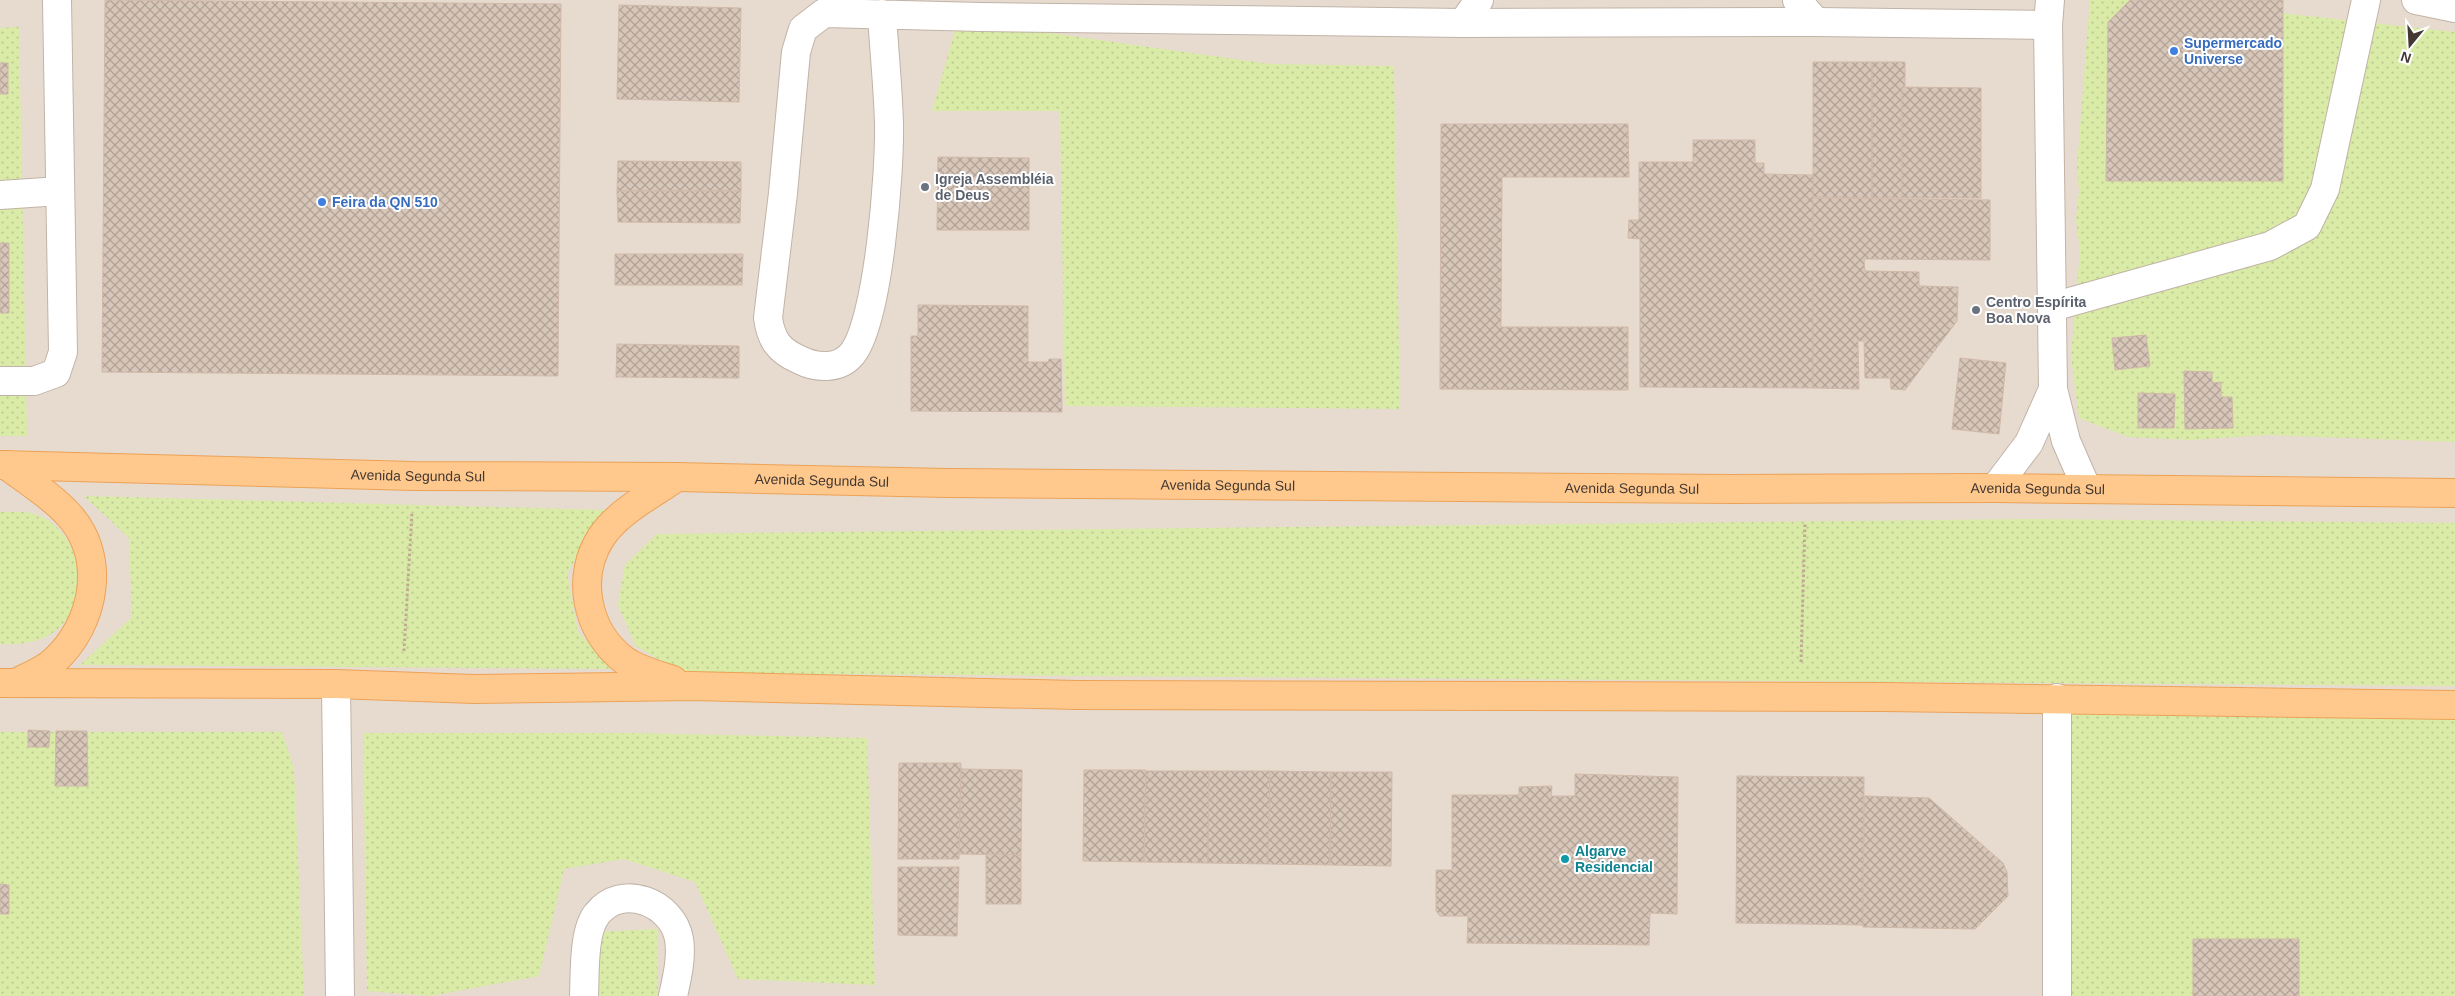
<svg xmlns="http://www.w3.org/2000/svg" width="2455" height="996" font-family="Helvetica,sans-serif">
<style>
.residential{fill:#e7dbcf}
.green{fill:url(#green-dots)}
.building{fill:url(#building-cross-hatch);stroke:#d0b9a9}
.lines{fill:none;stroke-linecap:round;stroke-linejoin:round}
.minor-casing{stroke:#c1b3a7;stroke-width:30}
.major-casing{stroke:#eca256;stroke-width:30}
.path{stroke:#c1a894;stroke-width:3;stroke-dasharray:2.5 2.5;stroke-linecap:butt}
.minor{stroke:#fff;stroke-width:28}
.major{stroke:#ffc98e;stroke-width:28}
.shop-dot{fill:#3f7fe0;stroke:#fff;stroke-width:2}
.worship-dot{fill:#6b7280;stroke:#fff;stroke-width:2}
.culture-dot{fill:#0f9aa8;stroke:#fff;stroke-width:2}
.labels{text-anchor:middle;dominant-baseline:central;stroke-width:4;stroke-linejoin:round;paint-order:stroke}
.shop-label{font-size:14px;font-weight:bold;fill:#366cbe;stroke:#fff;text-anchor:start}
.worship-label{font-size:14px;font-weight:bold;fill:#5b616d;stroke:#fff;text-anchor:start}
.street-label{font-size:14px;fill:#443932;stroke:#fff}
.culture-label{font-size:14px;font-weight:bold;fill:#0d838f;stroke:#fff;text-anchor:start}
</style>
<defs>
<pattern id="green-dots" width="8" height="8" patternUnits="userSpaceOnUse" patternTransform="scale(1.25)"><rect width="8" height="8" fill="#d9eba6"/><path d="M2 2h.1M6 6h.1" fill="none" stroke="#bbca8f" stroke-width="1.8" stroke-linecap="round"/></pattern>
<pattern id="building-cross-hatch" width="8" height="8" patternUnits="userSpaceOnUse" patternTransform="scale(1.25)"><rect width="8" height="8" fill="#d8c6b9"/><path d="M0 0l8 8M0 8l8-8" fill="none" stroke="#b1a297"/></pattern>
</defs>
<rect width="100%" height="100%" fill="#f2eae2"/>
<rect class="residential" x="0" y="0" width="2455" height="996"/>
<g class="green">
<path d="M2090 0H2164L2455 32V442L2266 435 2192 440 2128 437 2079 418 2071 356 2080 251 2076 220 2079 191 2077 166Z"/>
<path d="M958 20 1270 64 1394 66 1400 409 1065 406 1060 111H932Z"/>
<path d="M19 27 27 436H0V28Z"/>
<path d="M84 496 606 510 567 573 578 632 613 669 80 665 132 617 129 538Z"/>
<path d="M0 512C10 512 21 511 31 513 79 525 96 596 58 629 41 643 21 645 0 644Z"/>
<path d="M2031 519 2455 523V686L682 673 636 646 618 605 625 565 657 534Z"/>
<path d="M2057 698 2455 705V996H2057Z"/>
<path d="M0 732H282L294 769 304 996H0Z"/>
<path d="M363 733H633L867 738 875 985 738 979 695 882 624 859 564 869 539 976 431 996 367 991Z"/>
<path d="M657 929 658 996H595L598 932Z"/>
</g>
<g class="building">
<path d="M105 0 561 4 558 376 102 372Z"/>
<path d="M2130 0H2283V181H2106L2108 22Z"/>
<path d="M619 5 741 8 739 102 617 99Z"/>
<path d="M1813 62H1872V198L1813 197Z"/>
<path d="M1872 62H1905V86L1902 87V198H1872Z"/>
<rect x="0" y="63" width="8" height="31"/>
<path d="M1902 87 1981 88V198H1902Z"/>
<path d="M1441 124H1628L1629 177H1502L1501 327H1628V390L1440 389Z"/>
<path d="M1693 140H1755V163H1764V174L1813 175V388L1640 387V239L1628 238 1629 220H1639V162H1693Z"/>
<path d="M938 157 1029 158V230H937Z"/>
<path d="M618 161 741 162V191H617Z"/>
<path d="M617 191H741L740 223 618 222Z"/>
<path d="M1813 198 1990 200V260L1864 259 1865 271 1919 272V286L1958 287 1957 321 1905 390 1891 389 1890 378H1865L1864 341H1858L1859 389 1813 388Z"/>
<rect x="0" y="243" width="9" height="70"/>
<path d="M615 254H743L742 285H615Z"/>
<path d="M918 305 1028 306V362H1048L1049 359H1061L1062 412 911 411V336H918Z"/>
<path d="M2146 335 2150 366 2115 370 2112 338Z"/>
<path d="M617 344 739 346V378L616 377Z"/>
<path d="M1960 358 2006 363 1999 434 1952 429Z"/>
<path d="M2184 371 2212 372V383L2221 382V397H2232L2233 428 2185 429Z"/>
<path d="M2138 393 2175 394 2174 428H2138Z"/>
<path d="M28 730 50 731 49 747H28Z"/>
<path d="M56 731H87L88 786H55Z"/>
<path d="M899 763H961L959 859H898Z"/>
<path d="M961 769 1022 770 1021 855 959 854Z"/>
<path d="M1084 770H1146L1144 862 1083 861Z"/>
<path d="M1146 771H1209L1208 863 1144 862Z"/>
<path d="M1209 771H1270L1268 864 1208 863Z"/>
<path d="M1270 771 1331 772 1330 865 1268 864Z"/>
<path d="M1331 772H1392L1391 866 1330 865Z"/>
<path d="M1575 774 1678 777 1677 914 1650 913 1649 945 1467 943 1468 916H1440L1436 911V870H1452V795H1519V787L1552 786 1551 796H1575Z"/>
<path d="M1737 776 1864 777 1863 925 1736 923Z"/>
<path d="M1864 796 1929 798 2003 863 2007 872 2008 896 1975 929 1863 927Z"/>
<path d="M986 854 1021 855V904H986Z"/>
<path d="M898 867H959L957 936 898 935Z"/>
<path d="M0 884 9 885V914H0Z"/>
<rect x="2193" y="939" width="106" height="57"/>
</g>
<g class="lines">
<defs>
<g id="minor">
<path d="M1797 0 1816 22"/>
<path d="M2050 0 2048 25 2053 389 2066 441 2087 489"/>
<path d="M2416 0 2455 8"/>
<path d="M882 14C884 50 888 87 889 124 890 169 879 321 852 354 839 370 816 368 800 360 779 351 771 340 768 318L783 193 796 52 803 29 824 13 981 17 1463 23 1816 22 2048 25"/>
<path d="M1463 23 1479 0"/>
<path d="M0 195 60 191"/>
<path d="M2052 307 2270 246 2307 226 2325 189 2366 0"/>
<path d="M0 381H34L56 373 63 352 57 0"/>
<path d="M1995 488 2029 443 2053 389"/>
<path d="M336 684 340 996"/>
<path d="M584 996C585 974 583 931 597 914 622 882 673 903 679 939 682 957 677 978 673 996"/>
<path d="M2057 996V698"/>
</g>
<g id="major">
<path id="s1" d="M0 465 414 476 677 477 947 483 1734 489 1995 488 2455 493"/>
<path d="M6 465C26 480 49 494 66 512 108 554 96 624 53 662 43 671 30 676 17 682"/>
<path d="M673 680C657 675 638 670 624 660 586 631 575 576 602 536 619 511 653 494 677 477"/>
<path d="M0 683 336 684 474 689 692 686 1076 695 1883 697 2455 705"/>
</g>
</defs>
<use href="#minor" class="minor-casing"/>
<use href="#major" class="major-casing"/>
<g class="path">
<path d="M404 651 412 512"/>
<path d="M1801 662 1805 523"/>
</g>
<use href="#minor" class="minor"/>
<use href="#major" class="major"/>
</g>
<g class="shop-dot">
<circle cx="2174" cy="51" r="5"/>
<circle cx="322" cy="202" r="5"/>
</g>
<g class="worship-dot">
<circle cx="925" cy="187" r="5"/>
<circle cx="1976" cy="310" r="5"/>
</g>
<circle class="culture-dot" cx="1565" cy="859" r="5"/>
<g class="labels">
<g class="shop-label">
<text x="2184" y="43">Supermercado<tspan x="2184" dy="16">Universe</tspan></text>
<text x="332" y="202">Feira da QN 510</text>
</g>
<g class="worship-label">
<text x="935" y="179">Igreja Assembléia<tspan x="935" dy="16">de Deus</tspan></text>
<text x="1986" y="302">Centro Espírita<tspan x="1986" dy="16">Boa Nova</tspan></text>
</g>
<g class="street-label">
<text stroke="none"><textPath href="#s1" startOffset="418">Avenida Segunda Sul</textPath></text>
<text stroke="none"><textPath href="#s1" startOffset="822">Avenida Segunda Sul</textPath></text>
<text stroke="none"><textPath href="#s1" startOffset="1228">Avenida Segunda Sul</textPath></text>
<text stroke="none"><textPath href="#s1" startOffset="1632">Avenida Segunda Sul</textPath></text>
<text stroke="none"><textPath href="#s1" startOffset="2038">Avenida Segunda Sul</textPath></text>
</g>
<g class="culture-label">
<text x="1575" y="851">Algarve<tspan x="1575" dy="16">Residencial</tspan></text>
</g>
</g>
<g transform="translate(2410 45) rotate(198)" stroke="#ffffff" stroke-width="4" paint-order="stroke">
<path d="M0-4L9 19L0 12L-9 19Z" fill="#443932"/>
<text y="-8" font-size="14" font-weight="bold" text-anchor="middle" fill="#443932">N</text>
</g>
</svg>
